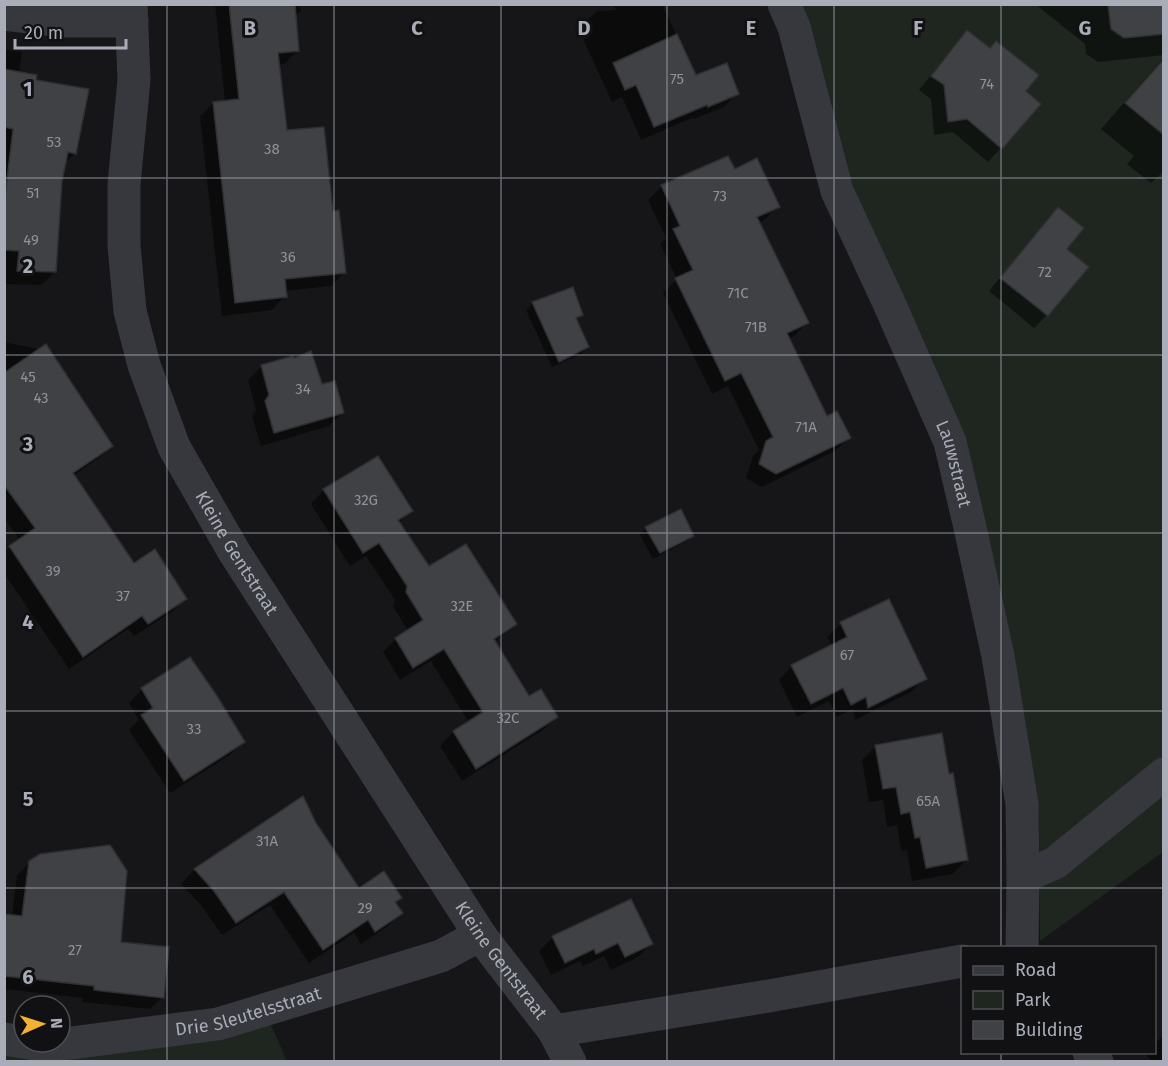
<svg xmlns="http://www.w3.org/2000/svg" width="1168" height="1066" font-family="'Fira Sans',sans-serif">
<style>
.green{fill:#1e261f}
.shadow{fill:#0007}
.building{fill:#404145;stroke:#303034;stroke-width:1.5}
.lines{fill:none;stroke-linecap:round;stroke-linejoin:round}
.minor{stroke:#37383d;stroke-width:33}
.grid{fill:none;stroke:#a8adb8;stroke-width:1.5;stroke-opacity:0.55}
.labels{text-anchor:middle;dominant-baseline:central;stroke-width:6;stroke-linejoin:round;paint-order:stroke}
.number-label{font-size:15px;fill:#8e929b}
.street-label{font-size:18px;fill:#a8adb8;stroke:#111113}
.grid-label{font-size:20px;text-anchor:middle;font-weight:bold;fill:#a8adb8;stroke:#111113;stroke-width:6;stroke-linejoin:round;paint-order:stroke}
</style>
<rect width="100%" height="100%" fill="#161618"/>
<g class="green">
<path d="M802 5H1163V852L1040 941 1039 815 1015 690 956 428 847 185Z"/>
<path d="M271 1025 287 1061 5 1062 4 1049Z"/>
</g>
<g class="shadow">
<path d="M215 4H300L301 11 295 17 298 50 284 64 278 65 286 132 332 212 345 272 331 286 285 291V296L272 310 222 316 200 117 213 103 225 102Z"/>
<path d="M612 4H662L696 77 737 93 724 107 694 119V117L641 140 622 97 612 102 584 41V24L597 11 616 10Z"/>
<path d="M1035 4H1164V55L1098 62 1086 54 1085 44Z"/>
<path d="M967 32 1024 91 1001 148 988 162 953 132 934 135 931 99 919 90 954 46Z"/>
<path d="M4 50 22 52 19 73 75 153 64 164 60 181 55 272 41 285 4 284Z"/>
<path d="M1164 57V171L1151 183 1127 164 1134 156 1101 129Z"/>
<path d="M728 158 734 171 778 206 764 220 758 223 808 322 794 336 788 339 826 418 849 438 835 451 762 487 746 478 753 456 759 450 728 386 712 394 663 293 677 279 660 244 666 238 648 200 661 187Z"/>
<path d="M1059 209 1047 315 1034 328 989 291 1046 222Z"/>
<path d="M533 303 582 315 575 321 588 347 581 354 552 367 526 310Z"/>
<path d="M4 342 53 352V358L111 446 97 459 73 476 134 565 185 599 172 612 134 636 128 629 69 669 4 573V552L20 540 4 518Z"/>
<path d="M262 366 322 386 343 413 329 426 261 446 252 416 256 410 248 380Z"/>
<path d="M324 490 411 511 398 523 429 568 515 624 501 637 494 642 528 698 556 717 543 730 462 781 440 746 453 732 469 723 431 661 400 680 383 652 396 639 408 631 393 606 395 600 366 556 350 566 311 504Z"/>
<path d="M646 528 692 536 685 542 653 559 640 535Z"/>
<path d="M841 624 925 678 911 692 855 720 853 709 837 717 829 701 797 717 779 680 792 666 832 646 827 637Z"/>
<path d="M142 689 244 741 230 755 170 793 129 730 139 720 129 703Z"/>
<path d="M876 746 966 860 953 874 912 881 907 850 901 851 897 825 887 827 883 800 869 802 862 760Z"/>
<path d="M302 798 315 824 358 891 400 898 394 903 401 913 387 927 361 944 354 933 309 963 270 905 222 935 201 905 181 884 194 870Z"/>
<path d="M30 862 162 997 150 1009 82 1002 83 998 4 989V916H12L17 875Z"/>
<path d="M553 937 652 943 638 957 611 970 604 956 583 966 580 961 551 975 539 951Z"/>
<path d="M1164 1034V1062H1153L1146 1055 1148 1052H1154V1045Z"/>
</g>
<g class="building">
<path d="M229 4H295L299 51 278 53 287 130 324 127 333 211 339 210 346 273 285 279 287 297 235 303 213 102 239 99Z"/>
<path d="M1108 4H1164V34L1124 38 1111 29Z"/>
<path d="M967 30 990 48 996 41 1039 75 1026 91 1041 104 1002 149 967 119 948 122 944 85 931 76Z"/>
<path d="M677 34 696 75 727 63 739 94 708 107 707 105 654 127 636 85 625 90 613 63Z"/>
<path d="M1164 59V135L1125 103Z"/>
<path d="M4 69 37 75 36 80 89 89 76 154 68 152 62 181 56 272 17 271 19 251 4 250V205L13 129 4 127Z"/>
<path d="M728 156 735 169 757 158 780 207 757 217 809 323 787 333 827 416 837 411 851 438 776 474 759 464 766 441 773 437 741 373 725 381 675 278 693 270 673 229 680 226 661 185Z"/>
<path d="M1058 207 1084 228 1067 249 1089 267 1048 316 1000 278Z"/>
<path d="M573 287 583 315 576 318 589 347 559 362 532 302Z"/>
<path d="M46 344 113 446 73 473 134 563 155 549 187 599 148 624 142 616 83 657 9 546 35 528 4 485V373Z"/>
<path d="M311 351 322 384 335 381 344 413 274 433 265 401 269 395 261 365 293 356 294 358Z"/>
<path d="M378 456 413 511 398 520 429 566 466 544 517 624 494 639 529 696 541 689 558 717 476 769 453 731 483 712 444 649 413 668 395 638 423 620 406 592 407 586 379 543 363 553 323 489Z"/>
<path d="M681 509 694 536 660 553 645 527Z"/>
<path d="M889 599 927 679 868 708 866 697 851 705 843 688 811 704 791 665 847 637 840 622Z"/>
<path d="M190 657 217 696 245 742 184 781 141 715 153 708 141 688Z"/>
<path d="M942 733 949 774 953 773 968 860 926 868 920 837 915 838 910 812 901 814 896 787 883 789 875 745Z"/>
<path d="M303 796 316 823 359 888 384 871 402 898 395 902 403 913 375 932 368 920 323 950 284 892 236 923 214 891 194 869Z"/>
<path d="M110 845 127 871 121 942 169 947 164 998 94 990V986L4 976V914L22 916 29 861 40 854Z"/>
<path d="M631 899 653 944 625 957 618 943 596 954 594 949 565 963 552 936Z"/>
</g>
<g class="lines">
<g class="minor">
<path id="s1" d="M131 4 134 80 124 184V246L130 311 144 365 174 447 233 550 480 935 554 1031 570 1062"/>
<path id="s2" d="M784 4 794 27 837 191 889 303 950 442 969 523 998 656 1022 804 1023 877 1022 948"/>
<path d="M4 14 64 21H132"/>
<path d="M1023 877 1055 863 1164 774"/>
<path d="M554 1031 769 996 962 961"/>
<path id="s3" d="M4 1039 48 1046 218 1024 441 956 480 935"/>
<path d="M1089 1052 1097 1062"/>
</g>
</g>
<path class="grid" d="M167 4V1062M334 4V1062M501 4V1062M667 4V1062M834 4V1062M1001 4V948M4 178H1164M4 355H1164M4 533H1164M4 711H1164M4 888H1164M1001 1052V1062"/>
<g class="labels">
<g class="number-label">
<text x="677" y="79">75</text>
<text x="987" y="84">74</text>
<text x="54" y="142">53</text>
<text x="272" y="149">38</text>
<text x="33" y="193">51</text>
<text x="720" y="196">73</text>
<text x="31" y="240">49</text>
<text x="288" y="257">36</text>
<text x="1045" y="272">72</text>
<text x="738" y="293">71C</text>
<text x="756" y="327">71B</text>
<text x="28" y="377">45</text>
<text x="303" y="389">34</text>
<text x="41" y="398">43</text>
<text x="806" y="427">71A</text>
<text x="366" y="500">32G</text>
<text x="53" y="571">39</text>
<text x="123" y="596">37</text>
<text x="462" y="606">32E</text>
<text x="847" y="655">67</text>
<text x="508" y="718">32C</text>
<text x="194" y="729">33</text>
<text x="928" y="801">65A</text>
<text x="267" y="841">31A</text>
<text x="365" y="908">29</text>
<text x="75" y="950">27</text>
</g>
<g class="street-label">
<text stroke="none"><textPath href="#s2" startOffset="492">Lauwstraat</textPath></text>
<text stroke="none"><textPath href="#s1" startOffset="574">Kleine Gentstraat</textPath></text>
<text stroke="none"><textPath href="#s1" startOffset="1060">Kleine Gentstraat</textPath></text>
<text stroke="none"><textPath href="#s3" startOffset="248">Drie Sleutelsstraat</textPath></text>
</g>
</g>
<g class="grid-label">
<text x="250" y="35">B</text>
<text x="417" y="35">C</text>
<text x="584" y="35">D</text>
<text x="751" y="35">E</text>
<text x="918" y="35">F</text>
<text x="1085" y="35">G</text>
<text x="28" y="96">1</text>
<text x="28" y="273">2</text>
<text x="28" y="451">3</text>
<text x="28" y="629">4</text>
<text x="28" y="806">5</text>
<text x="28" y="984">6</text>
</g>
<rect width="1168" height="1066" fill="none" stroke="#a8adb8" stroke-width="12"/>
<rect x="961" y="946" width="195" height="108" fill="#111113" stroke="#4d4f55" stroke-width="1.5"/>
<rect x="973" y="966" width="30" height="9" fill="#37383d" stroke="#4d4f55" stroke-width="1.5"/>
<text x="1015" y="976" font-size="18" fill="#a8adb8">Road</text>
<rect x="973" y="991" width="30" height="18" fill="#1e261f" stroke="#4d4f55" stroke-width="1.5"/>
<text x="1015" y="1006" font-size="18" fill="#a8adb8">Park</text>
<rect x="973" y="1021" width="30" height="18" fill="#404145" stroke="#4d4f55" stroke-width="1.5"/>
<text x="1015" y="1036" font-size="18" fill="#a8adb8">Building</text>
<g transform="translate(42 1024) rotate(87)"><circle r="28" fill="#111113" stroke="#4d4f55" stroke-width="1.5"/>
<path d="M0-4.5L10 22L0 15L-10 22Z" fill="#f2b134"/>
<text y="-9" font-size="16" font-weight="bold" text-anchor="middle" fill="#a8adb8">N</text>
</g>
<path d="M15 39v9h111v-9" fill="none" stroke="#a8adb8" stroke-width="3"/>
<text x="24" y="39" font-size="18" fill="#a8adb8" stroke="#111113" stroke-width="4.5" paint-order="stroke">20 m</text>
</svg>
